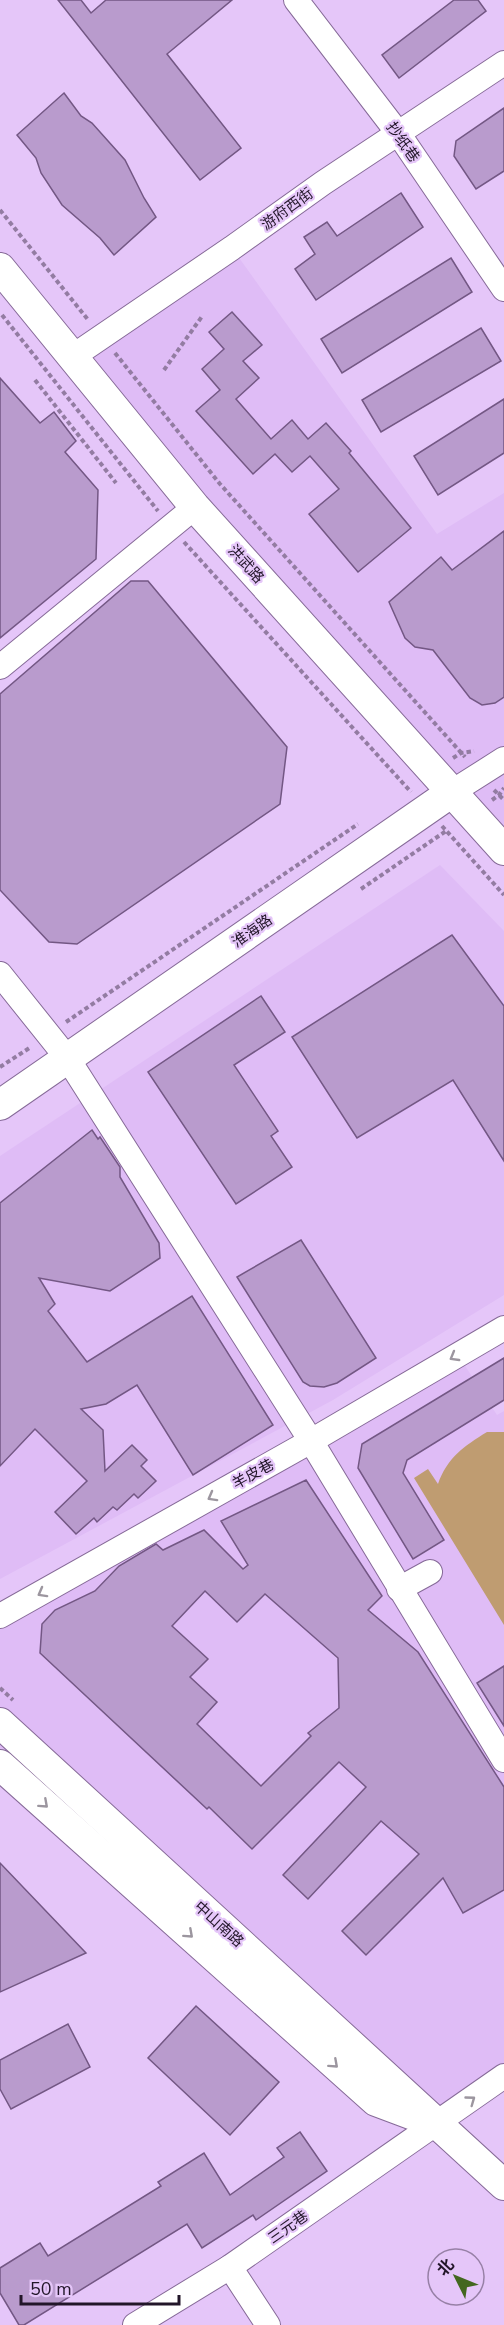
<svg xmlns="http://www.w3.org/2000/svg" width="504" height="2325" font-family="'Nunito Sans','Noto Sans SC',sans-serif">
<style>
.built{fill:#dfbcf6}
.green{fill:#bf9c71}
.building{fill:#b99bcd;stroke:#735784;stroke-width:1.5;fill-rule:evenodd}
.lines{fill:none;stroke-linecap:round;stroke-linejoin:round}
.minor-casing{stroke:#866a98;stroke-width:26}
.major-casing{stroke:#866a98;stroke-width:32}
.path{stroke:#937ca2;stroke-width:4;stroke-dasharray:4.5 3;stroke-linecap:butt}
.minor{stroke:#fff;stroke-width:24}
.major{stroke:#fff;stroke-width:30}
.oneway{stroke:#9c969f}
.labels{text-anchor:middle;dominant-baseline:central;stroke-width:4.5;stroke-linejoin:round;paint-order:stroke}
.street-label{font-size:15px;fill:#221629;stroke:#e5c6f9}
</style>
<rect width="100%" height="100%" fill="#e5c6f9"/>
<g class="built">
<path d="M232 248 437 534 504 493V841L72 357Z"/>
<path d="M440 865 504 931V1295L333 1400 0 1579V1156Z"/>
<path d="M458 1355 497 1415 504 1411V2076L438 2124 0 1765V1616Z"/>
</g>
<path class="green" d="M487 1432H504V1625L414 1478 428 1469 438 1484C447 1458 464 1446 487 1432Z"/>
<g class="building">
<path d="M58 0H81L91 13 106 0H232L167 54 241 148 200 180Z"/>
<path d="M454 0H478L486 11 399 78 382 55Z"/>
<path d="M64 93 81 116 92 123 125 160 144 198 156 217 114 255 100 238 62 205 41 173 36 158 17 135Z"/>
<path d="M504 108V171L476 189 454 156 456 141Z"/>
<path d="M401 193 423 227 316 300 295 269 315 254 304 237 327 222 337 236Z"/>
<path d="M451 258 472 292 342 373 321 339Z"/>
<path d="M232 312 262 345 243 361 259 378 236 399 271 439 292 420 308 439 326 423 351 451 349 453 411 528 358 572 309 514 339 489 310 456 292 472 275 454 253 474 196 411 220 390 202 369 224 349 209 332Z"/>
<path d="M481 328 501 361 381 432 362 400Z"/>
<path d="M0 378 40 423 54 412 76 441 65 452 98 490 96 559 0 638Z"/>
<path d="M504 399V453L438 495 414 456Z"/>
<path d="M504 531V697L495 703 482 705 470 698 433 650 415 647 405 638 389 602 441 557 452 570Z"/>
<path d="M131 581H148L287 747 280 804 77 944 49 942 0 890V694Z"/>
<path d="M452 935 504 1006V1161L453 1080 357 1138 292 1037Z"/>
<path d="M261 996 285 1032 234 1065 278 1131 271 1136 292 1167 236 1204 148 1072Z"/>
<path d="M92 1130 98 1139 100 1137 120 1167V1177L159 1243 160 1258 110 1291 39 1278 55 1304 48 1311 87 1362 192 1296 273 1425 193 1475 137 1385 106 1404 81 1409 103 1430 105 1471 132 1445 147 1460 141 1466 156 1481 138 1498 134 1494 117 1510 113 1507 97 1522 94 1518 76 1534 55 1512 87 1481 35 1429 0 1466V1203Z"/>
<path d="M301 1240 376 1358 337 1383 324 1387 310 1386 303 1382 237 1277Z"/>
<path d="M504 1358V1400L407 1460 403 1473 444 1540 413 1559 358 1468 362 1444Z"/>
<path d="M306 1480 382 1596 368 1610 418 1652 504 1787V1890L463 1913 443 1878 366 1955 342 1931 419 1854 381 1821 308 1899 283 1875 366 1787 339 1762 252 1849 209 1807 207 1809 40 1653 42 1624 55 1610 95 1591 119 1566 156 1544 163 1550 204 1530 243 1569 248 1565 221 1521ZM205 1591 237 1622 265 1594 338 1658 339 1708 308 1733 311 1736 261 1786 197 1724 217 1702 190 1677 208 1659 172 1626Z"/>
<path d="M504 1666V1726L477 1683Z"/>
<path d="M0 1863 86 1953 0 1992Z"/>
<path d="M196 2006 279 2082 230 2135 148 2058Z"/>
<path d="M68 2024 90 2067 11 2109 0 2089V2060Z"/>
<path d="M300 2132 327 2171 256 2220 253 2215 202 2248 187 2224 24 2325H19L0 2293V2268L40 2243 48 2256 161 2186 158 2182 204 2153 230 2195 284 2157 277 2148Z"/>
</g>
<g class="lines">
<defs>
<g id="minor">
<path d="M296 0 398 133 504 289"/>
<path d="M72 357 232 248 323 183 504 63"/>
<path d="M0 667 195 507"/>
<path d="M452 792 504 759"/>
<path d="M0 974 68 1059 311 1441 504 1760"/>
<path d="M399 1589 430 1572"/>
<path d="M0 1616 311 1441 504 1328"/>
<path d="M230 2267 268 2325"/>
<path d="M135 2325 230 2267 504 2076"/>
</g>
<g id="major">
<path d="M0 268 195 507 504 850"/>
<path d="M0 1105 452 792"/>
<path d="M0 1723 504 2185"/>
<path d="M0 1765 376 2101 424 2119"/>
</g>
</defs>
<use href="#minor" class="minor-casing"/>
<use href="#major" class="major-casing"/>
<g class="path">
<path d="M0 210 89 321"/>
<path d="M2 315 158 511"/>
<path d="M115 353 220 484 465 757"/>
<path d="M164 370 203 315"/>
<path d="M35 380 116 483"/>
<path d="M184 542 411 792"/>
<path d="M453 758 461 753 474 751"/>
<path d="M494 790 504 800"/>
<path d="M492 800 499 795 504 788"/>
<path d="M442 826 504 895"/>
<path d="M361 889 446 831"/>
<path d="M66 1022 358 824"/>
<path d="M0 1067 31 1047"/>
<path d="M0 1688 13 1700"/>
</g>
<use href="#minor" class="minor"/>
<use href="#major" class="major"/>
</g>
<defs><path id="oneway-chevron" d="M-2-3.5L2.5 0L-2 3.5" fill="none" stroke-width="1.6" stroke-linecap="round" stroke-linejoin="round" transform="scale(1.5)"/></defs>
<g class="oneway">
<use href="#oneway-chevron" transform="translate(454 1357) rotate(150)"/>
<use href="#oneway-chevron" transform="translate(212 1497) rotate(151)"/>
<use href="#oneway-chevron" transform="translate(42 1593) rotate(151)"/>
<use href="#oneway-chevron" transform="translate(44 1804) rotate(42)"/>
<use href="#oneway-chevron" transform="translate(189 1934) rotate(42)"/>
<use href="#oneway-chevron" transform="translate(334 2064) rotate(42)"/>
<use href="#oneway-chevron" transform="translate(471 2100) rotate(-36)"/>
</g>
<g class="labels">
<g class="street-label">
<text transform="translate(403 142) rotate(55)">抄纸巷</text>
<text transform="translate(287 209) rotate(-36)">游府西街</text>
<text transform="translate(246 564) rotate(48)">洪武路</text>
<text transform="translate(252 931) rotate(-35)">淮海路</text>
<text transform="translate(253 1474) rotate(-29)">羊皮巷</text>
<text transform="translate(219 1924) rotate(42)">中山南路</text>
<text transform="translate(288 2227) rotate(-35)">三元巷</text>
</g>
</g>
<g transform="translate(456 2277) rotate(313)"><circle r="28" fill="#e5c6f9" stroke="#9780a6" stroke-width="1.5"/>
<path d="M0-4.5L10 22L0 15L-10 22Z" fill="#43671f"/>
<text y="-9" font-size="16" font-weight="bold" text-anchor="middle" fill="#221629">北</text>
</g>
<path d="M21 2295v9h158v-9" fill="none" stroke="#221629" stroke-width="3"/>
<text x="30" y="2295" font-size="18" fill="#221629" stroke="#e5c6f9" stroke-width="4.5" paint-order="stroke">50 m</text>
</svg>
